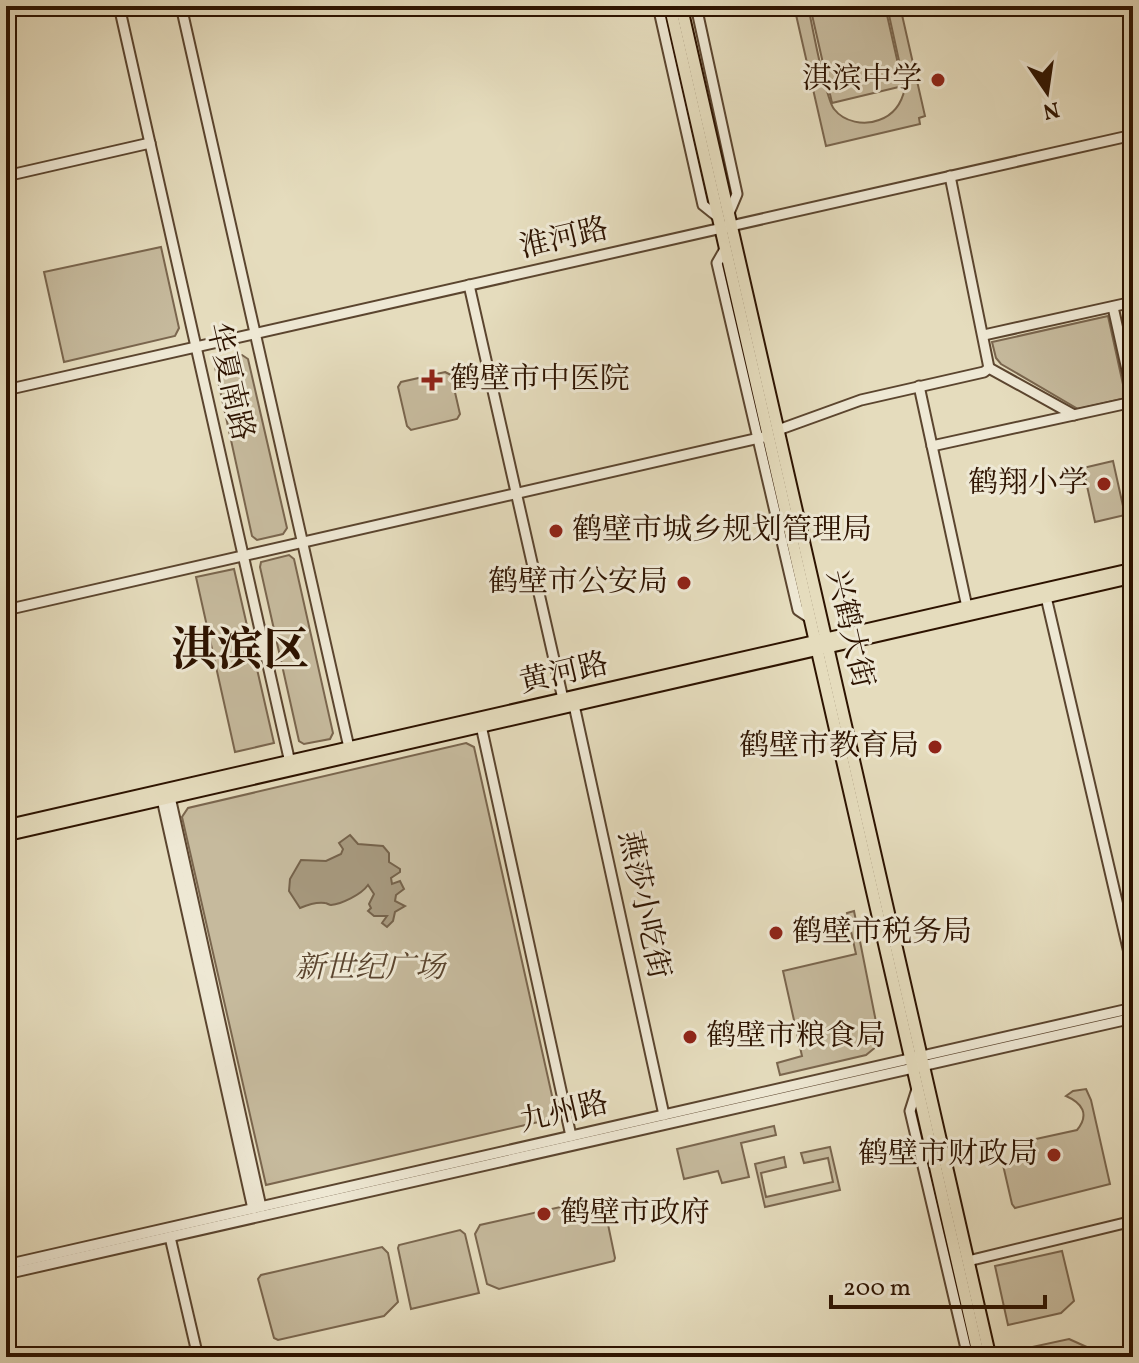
<svg xmlns="http://www.w3.org/2000/svg" width="1139" height="1363" font-family="Vollkorn,'Noto Serif SC',serif">
<style>
.green{fill:#c6ba9d;stroke:#7a664e;stroke-width:2}
.water{fill:#a6987d;stroke:#76634b;stroke-width:2}
.lines{fill:none;stroke-linecap:round;stroke-linejoin:round}
.minor-casing{stroke:#5b452f;stroke-width:13}
.major-casing{stroke:#2d1300;stroke-width:15}
.minor{stroke:#eee8d4;stroke-width:9}
.major{stroke:#e5dcbd;stroke-width:11}
.poi-dot{fill:#8f2418;stroke:#eee8d4;stroke-width:3}
.labels{text-anchor:middle;dominant-baseline:central;stroke-width:6;stroke-linejoin:round;paint-order:stroke}
.poi-label{font-size:30px;fill:#2d1300;stroke:#eee8d4;text-anchor:end}
.street-label{font-size:30px;fill:#2d1300;stroke:#eee8d4}
.park-label{font-size:30px;font-style:italic;fill:#5b452f;stroke:#eee8d4}
.town-label{font-size:46px;font-weight:bold;fill:#2d1300;stroke:#eee8d4}
</style>
<rect width="100%" height="100%" fill="#e5dcbd"/>
<filter id="stains"><feTurbulence type="fractalNoise" baseFrequency=".0025" numOctaves="4"/><feColorMatrix values="0 0 0 0 .2 0 0 0 0 .09 0 0 0 0 .02 0 0 0 .5 -.17"/></filter>
<radialGradient id="worn" r=".72"><stop offset=".6" stop-color="#630" stop-opacity="0"/><stop offset="1" stop-color="#630" stop-opacity=".3"/></radialGradient>
<g class="green">
<path d="M794 6H808C812 24 825 98 834 109 844 122 864 126 879 120 894 115 902 102 905 88L887 6H900L925 116 919 118 920 124 826 146Z"/>
<path d="M810 6H885L903 86 832 103Z"/>
<path d="M161 247 179 328 175 336 64 362 44 272Z"/>
<path d="M1108 316 1126 398 1078 409 1001 364 996 358 992 342Z"/>
<path d="M242 355 248 359 287 528 283 534 257 540 252 536 215 367 219 360Z"/>
<path d="M445 372 451 375 460 414 457 419 411 430 407 426 398 387 401 382Z"/>
<path d="M1113 461 1125 515 1095 522 1083 468Z"/>
<path d="M289 555 294 559 333 733 330 739 304 744 299 741 260 567 261 562Z"/>
<path d="M234 569 274 743 235 752 196 577Z"/>
<path d="M466 743 474 747 555 1109 547 1120 266 1185 182 817 188 808Z"/>
<path d="M854 911 879 1037 877 1046 866 1055 780 1075 777 1063 802 1056 783 971 856 954 847 913Z"/>
<path d="M1086 1089 1091 1100 1110 1184 1015 1208 1012 1204 1003 1165 1026 1159 1022 1142 1077 1130C1090 1114 1082 1103 1066 1096L1073 1091Z"/>
<path d="M774 1126 776 1135 741 1143 749 1177 722 1183 718 1171 684 1179 677 1149Z"/>
<path d="M830 1147 840 1190 765 1207 755 1164 784 1157 786 1167 761 1173 766 1197 833 1182 828 1158 804 1163 801 1153Z"/>
<path d="M596 1199 604 1205 615 1258 614 1261 499 1289 487 1284 475 1234 480 1225Z"/>
<path d="M460 1230 465 1234 479 1293 411 1309 398 1248 399 1245Z"/>
<path d="M382 1247 388 1253 398 1302 384 1316 278 1340 274 1338 258 1279 261 1275Z"/>
<path d="M1062 1251 1074 1301 1061 1313 1008 1325 995 1266Z"/>
<path d="M1069 1339 1109 1357H1016L1014 1351Z"/>
</g>
<path class="water" d="M350 835 358 844 383 846 389 853V862L400 869V872L391 878 392 884 400 881 404 889 396 895 395 901 405 906 395 912 393 921 387 927 382 923 387 916H374L368 911 371 908 369 904 374 894 368 885C361 895 341 904 331 905 329 905 327 903 325 903 318 902 307 905 300 908L289 891 290 879 301 860 326 861 341 854 343 849 339 843Z"/>
<g class="lines">
<defs>
<g id="minor">
<path d="M119 6 291 767"/>
<path d="M181 6 350 752"/>
<path d="M658 6 703 205 718 217"/>
<path d="M696 6 737 194 729 213"/>
<path d="M1128 6 1133 26"/>
<path d="M6 176 150 143"/>
<path d="M725 249 717 263 798 610 810 618"/>
<path d="M469 285 563 699"/>
<path d="M1113 307 1133 397"/>
<path d="M984 335 1133 302"/>
<path d="M989 368 1074 415"/>
<path d="M919 386 967 607"/>
<path d="M6 390 1133 135"/>
<path d="M778 430 861 400 984 372 989 368 950 176"/>
<path d="M932 446 1133 402"/>
<path d="M1046 597 1133 970"/>
<path d="M6 610 768 436"/>
<path d="M574 705 664 1115"/>
<path d="M480 721 571 1136"/>
<path d="M170 797 261 1207"/>
<path d="M162 799 253 1209"/>
<path d="M917 1089 910 1111 968 1357"/>
<path d="M170 1237 198 1357"/>
<path d="M968 1261 1133 1221"/>
<path d="M6 1265 1133 1008"/>
<path d="M6 1274 1133 1018"/>
</g>
<g id="major">
<path d="M670 6 979 1357"/>
<path d="M681 6 990 1357"/>
<path d="M6 826 1133 569"/>
<path d="M6 835 1133 577"/>
</g>
</defs>
<use href="#minor" class="minor-casing"/>
<use href="#major" class="major-casing"/>
<use href="#minor" class="minor"/>
<use href="#major" class="major"/>
</g>
<g class="poi-dot">
<circle cx="938" cy="80" r="8"/>
<path d="M428 368h8v8h8v8h-8v8h-8v-8h-8v-8h8z"/>
<circle cx="1104" cy="484" r="8"/>
<circle cx="556" cy="531" r="8"/>
<circle cx="684" cy="583" r="8"/>
<circle cx="935" cy="747" r="8"/>
<circle cx="776" cy="933" r="8"/>
<circle cx="690" cy="1037" r="8"/>
<circle cx="1054" cy="1155" r="8"/>
<circle cx="544" cy="1214" r="8"/>
</g>
<g class="labels">
<g class="poi-label">
<text x="922" y="80">淇滨中学</text>
<text x="450" y="380" text-anchor="start">鹤壁市中医院</text>
<text x="1088" y="484">鹤翔小学</text>
<text x="572" y="531" text-anchor="start">鹤壁市城乡规划管理局</text>
<text x="668" y="583">鹤壁市公安局</text>
<text x="919" y="747">鹤壁市教育局</text>
<text x="792" y="933" text-anchor="start">鹤壁市税务局</text>
<text x="706" y="1037" text-anchor="start">鹤壁市粮食局</text>
<text x="1038" y="1155">鹤壁市财政局</text>
<text x="560" y="1214" text-anchor="start">鹤壁市政府</text>
</g>
<g class="street-label">
<text transform="translate(564 239) rotate(-13)">淮河路</text>
<text transform="translate(229 382) rotate(77)">华夏南路</text>
<text transform="translate(849 629) rotate(77)">兴鹤大街</text>
<text transform="translate(564 674) rotate(-13)">黄河路</text>
<text transform="translate(643 905) rotate(78)">燕莎小吃街</text>
<text transform="translate(564 1113) rotate(-13)">九州路</text>
</g>
<g class="park-label">
<text x="370" y="969">新世纪广场</text>
</g>
<g class="town-label">
<text x="240" y="653">淇滨区</text>
</g>
</g>
<rect width="1139" height="1363" fill="none" stroke="#e5dcbd" stroke-width="32"/>
<rect x="8" y="8" width="1123" height="1347" fill="none" stroke="#2d1300" stroke-width="4"/>
<rect x="16" y="16" width="1107" height="1331" fill="none" stroke="#2d1300" stroke-width="2"/>
<g transform="translate(1047 92) rotate(167)" stroke="#eee8d4" stroke-width="6" paint-order="stroke">
<path d="M0-6L14 30L0 20L-14 30Z" fill="#2d1300"/>
<text y="-12" font-size="22" font-weight="bold" text-anchor="middle" fill="#2d1300">N</text>
</g>
<path d="M831 1295v12h214v-12" fill="none" stroke="#2d1300" stroke-width="4"/>
<text x="843" y="1295" font-size="24" fill="#2d1300" stroke="#eee8d4" stroke-width="6" paint-order="stroke">200 m</text>
<rect width="100%" height="100%" filter="url(#stains)"/>
<rect width="100%" height="100%" fill="url(#worn)"/>
</svg>
